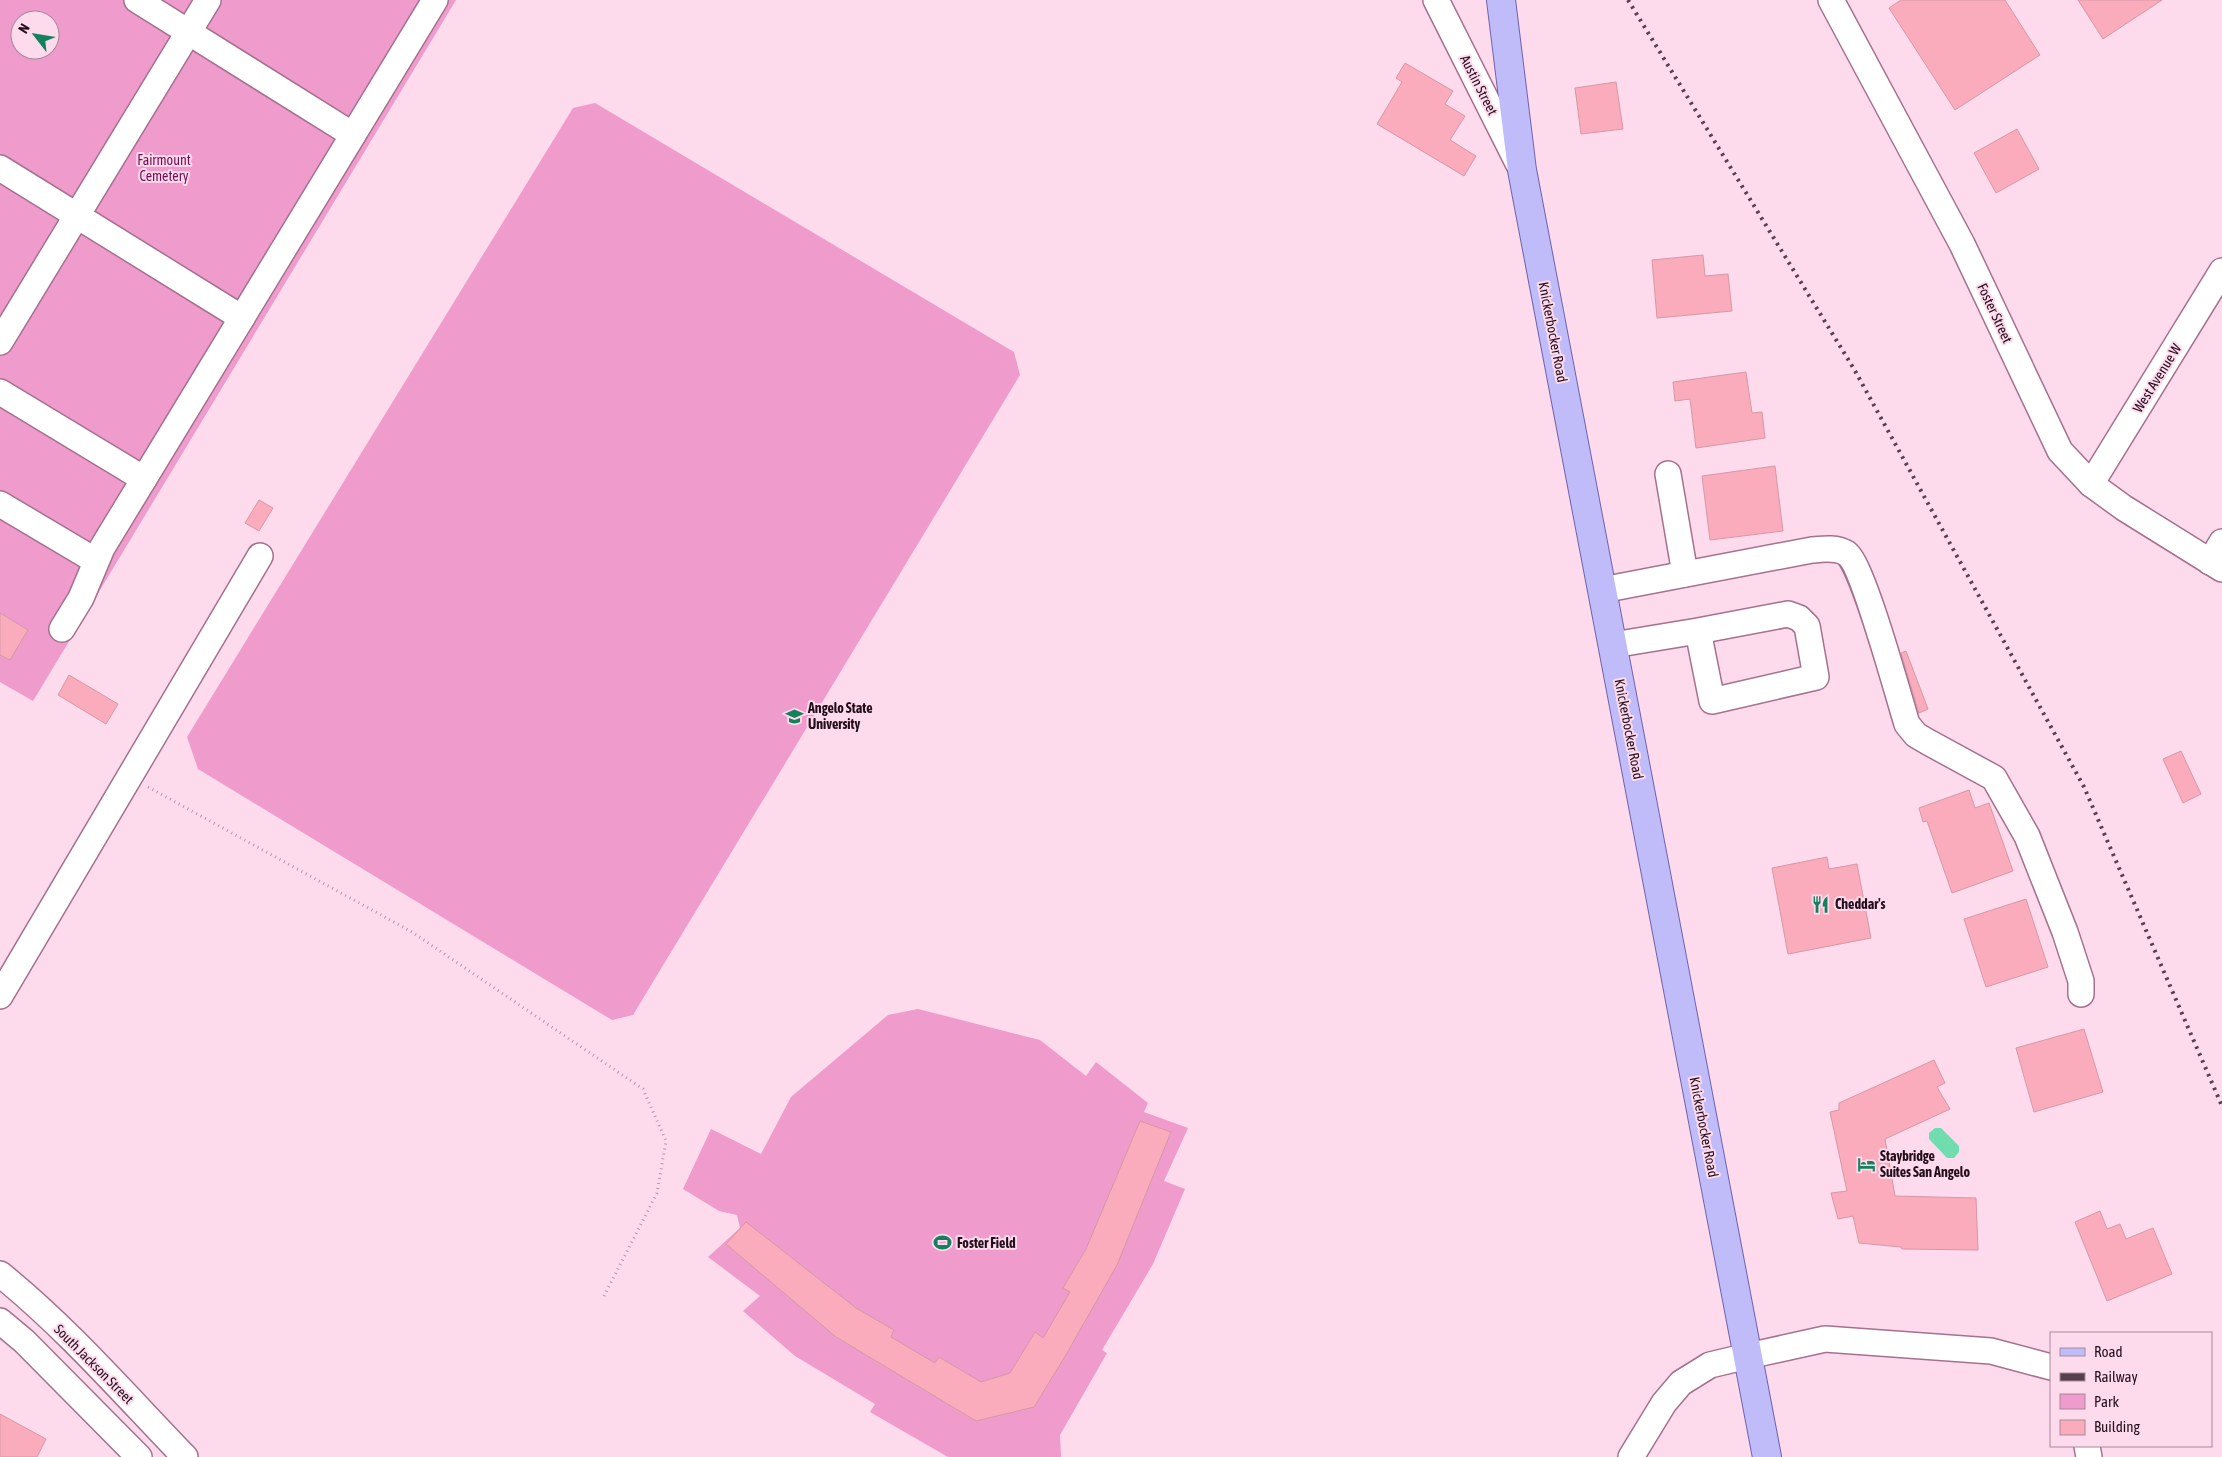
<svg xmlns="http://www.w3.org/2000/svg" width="2222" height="1457" font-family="'Asap Condensed',sans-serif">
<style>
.green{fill:#ef9bcb;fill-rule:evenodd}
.water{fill:#72dcb1}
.building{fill:#faacbd;stroke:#d698a5}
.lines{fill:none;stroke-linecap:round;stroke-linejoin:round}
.minor-casing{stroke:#a5718f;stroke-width:28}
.major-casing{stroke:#6e62aa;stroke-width:30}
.path{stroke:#b698a8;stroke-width:3;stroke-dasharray:1 4;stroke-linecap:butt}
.minor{stroke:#fff;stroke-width:25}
.major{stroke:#c0bcfa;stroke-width:28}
.rail{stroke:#573f4d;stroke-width:4;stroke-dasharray:2.5 5;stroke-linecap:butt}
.labels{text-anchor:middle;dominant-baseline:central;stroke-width:4;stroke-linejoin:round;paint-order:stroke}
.street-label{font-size:14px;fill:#230f1b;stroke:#fedaed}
.park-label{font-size:14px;fill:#720e53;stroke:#fedaed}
.poi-label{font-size:14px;font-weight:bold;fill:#230f1b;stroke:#fedaed;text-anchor:start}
</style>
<rect width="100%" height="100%" fill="#fedaed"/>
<g class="green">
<path d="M0 0H456L33 701 0 682ZM20 20H50V50H20Z"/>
<path d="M595 103 1014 352 1020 375 633 1015 612 1020 198 769 187 737 573 108Z"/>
<path d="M918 1009 1040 1040 1086 1076 1096 1062 1148 1103 1144 1112 1188 1128 1164 1181 1185 1189 1153 1264 1102 1350 1107 1353 1060 1435 1061 1457H948L870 1412 875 1404 795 1356 743 1311 760 1296 708 1257 740 1228 737 1215 719 1211 683 1189 711 1129 761 1154 791 1097 888 1015Z"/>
</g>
<path class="water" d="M1935 1128H1941L1959 1146V1152L1954 1158H1947L1929 1139V1133Z"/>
<g class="building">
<path d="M1901 0H2005L2040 55 1955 110 1889 8Z"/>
<path d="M2078 0H2162L2103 39Z"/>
<path d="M1405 63 1453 91 1445 104 1465 116 1450 140 1476 156 1464 176 1377 124 1402 82 1396 78Z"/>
<path d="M1616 82 1623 129 1581 134 1575 88Z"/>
<path d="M2017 129 2039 169 1996 193 1974 153Z"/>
<path d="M1703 255 1705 276 1728 274 1732 311 1657 318 1652 260Z"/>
<path d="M1746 372 1752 413 1762 412 1765 438 1696 448 1690 399 1675 401 1673 382Z"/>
<path d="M1775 466 1783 531 1710 540 1702 476Z"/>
<path d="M259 500 273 508 259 531 245 523Z"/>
<path d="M0 613 28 630 10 660 0 655Z"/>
<path d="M1906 651 1928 709 1919 713 1901 653Z"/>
<path d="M69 675 118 704 106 724 58 695Z"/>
<path d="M2181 751 2201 794 2183 803 2163 759Z"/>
<path d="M1969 790 1975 808 1989 803 2013 871 1952 893 1927 821 1923 822 1919 808Z"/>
<path d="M1827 857 1829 869 1857 864 1871 938 1788 954 1772 868Z"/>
<path d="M2026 899 2048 967 1986 987 1964 919Z"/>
<path d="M2084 1029 2103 1092 2034 1112 2016 1048Z"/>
<path d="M1934 1060 1945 1083 1937 1087 1950 1109 1885 1139 1895 1196 1976 1198 1978 1250 1902 1249 1901 1247 1859 1243 1853 1216 1838 1219 1831 1193 1847 1191 1830 1112 1839 1110V1103Z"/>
<path d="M1140 1121 1171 1132 1117 1265 1067 1353 1034 1407 976 1421 836 1337 726 1244 746 1222 856 1308 894 1330 891 1337 935 1363 939 1357 981 1382 1010 1373 1035 1332 1043 1338 1070 1292 1063 1288 1086 1249Z"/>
<path d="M2100 1211 2107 1229 2120 1224 2126 1239 2153 1228 2172 1274 2107 1301 2075 1222Z"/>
<path d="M0 1414 46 1439 37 1457H0Z"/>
</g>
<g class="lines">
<defs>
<g id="minor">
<path d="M137 0 353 135"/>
<path d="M1436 0 1518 163"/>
<path d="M1831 0 1962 244 2060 451 2091 484 2124 508 2222 569"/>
<path d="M0 168 242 318"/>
<path d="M0 342 208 0"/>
<path d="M0 392 144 479"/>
<path d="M1668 474 1685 574"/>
<path d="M2091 484 2222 271"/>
<path d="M0 504 96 561"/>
<path d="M2210 562 2222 542"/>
<path d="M1602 590 1812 550C1823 549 1836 547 1846 553 1862 562 1899 698 1907 724L1916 735 1928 742 1994 778 2027 836 2065 932 2081 981V994"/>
<path d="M62 629 81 598 102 548 435 0"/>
<path d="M1613 645 1698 631 1712 701 1816 677 1807 626 1799 618 1788 614 1698 631"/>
<path d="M0 996 260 556"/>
<path d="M0 1274C67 1328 125 1395 185 1457"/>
<path d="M0 1321 24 1341 139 1457"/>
<path d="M2087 1446 2089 1457"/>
<path d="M1631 1457 1664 1403 1681 1383 1710 1365 1748 1356 1825 1339 1991 1351 2051 1367"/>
</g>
<path id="major" d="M1501 0 1522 170 1767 1457"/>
</defs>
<use href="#minor" class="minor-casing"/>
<use href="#major" class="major-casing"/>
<path class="path" d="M148 787 412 932 643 1089 666 1141 657 1193 604 1296"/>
<use href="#minor" class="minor"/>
<use href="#major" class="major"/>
<path class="rail" d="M1628 0 1854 369 2084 787 2222 1106"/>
</g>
<defs>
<symbol id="university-bare" viewBox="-9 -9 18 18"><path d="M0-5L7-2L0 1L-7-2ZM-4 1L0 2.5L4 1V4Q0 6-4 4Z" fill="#14815e" stroke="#fedaed" stroke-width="2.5" paint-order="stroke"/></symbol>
<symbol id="restaurant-bare" viewBox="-9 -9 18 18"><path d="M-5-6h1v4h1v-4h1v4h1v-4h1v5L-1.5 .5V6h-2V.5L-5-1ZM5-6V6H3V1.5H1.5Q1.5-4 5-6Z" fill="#14815e" stroke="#fedaed" stroke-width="2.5" paint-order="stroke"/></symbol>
<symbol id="hotel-bare" viewBox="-9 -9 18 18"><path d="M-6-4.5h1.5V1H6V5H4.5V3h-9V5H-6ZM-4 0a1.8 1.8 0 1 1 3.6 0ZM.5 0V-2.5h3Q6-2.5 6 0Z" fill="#14815e" stroke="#fedaed" stroke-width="2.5" paint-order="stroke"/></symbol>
<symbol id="stadium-bare" viewBox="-9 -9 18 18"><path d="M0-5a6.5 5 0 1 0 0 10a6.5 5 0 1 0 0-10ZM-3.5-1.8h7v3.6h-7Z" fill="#14815e" stroke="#fedaed" stroke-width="2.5" paint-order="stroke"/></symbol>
</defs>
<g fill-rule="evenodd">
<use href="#university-bare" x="782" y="704" width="25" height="25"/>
<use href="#restaurant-bare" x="1808" y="892" width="25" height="25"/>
<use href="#hotel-bare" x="1854" y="1152" width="25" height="25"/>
<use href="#stadium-bare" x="930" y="1230" width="25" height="25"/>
</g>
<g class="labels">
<g class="street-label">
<text transform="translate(1479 85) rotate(63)">Austin Street</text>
<text transform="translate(1995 313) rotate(65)">Foster Street</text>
<text transform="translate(1553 332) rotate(79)">Knickerbocker Road</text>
<text transform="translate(2157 378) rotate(-58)">West Avenue W</text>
<text transform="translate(1629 729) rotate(79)">Knickerbocker Road</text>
<text transform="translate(1704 1127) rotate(79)">Knickerbocker Road</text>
<text transform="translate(94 1364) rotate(45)">South Jackson Street</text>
</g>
<g class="park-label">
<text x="164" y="160">Fairmount<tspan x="164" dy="16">Cemetery</tspan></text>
</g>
<g class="poi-label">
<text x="808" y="708">Angelo State<tspan x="808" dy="16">University</tspan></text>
<text x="1835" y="904">Cheddar's</text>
<text x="1880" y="1156">Staybridge<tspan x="1880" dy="16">Suites San Angelo</tspan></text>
<text x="957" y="1243">Foster Field</text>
</g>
</g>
<rect x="2050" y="1332" width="162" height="115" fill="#fedaed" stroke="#a68999"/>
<rect x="2060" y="1348" width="25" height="8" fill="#c0bcfa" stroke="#a68999"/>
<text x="2094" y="1357" font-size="15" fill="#230f1b">Road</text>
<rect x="2060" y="1373" width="25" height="8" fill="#573f4d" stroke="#a68999"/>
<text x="2094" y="1382" font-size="15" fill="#230f1b">Railway</text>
<rect x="2060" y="1394" width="25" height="15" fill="#ef9bcb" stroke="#a68999"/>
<text x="2094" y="1407" font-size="15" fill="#230f1b">Park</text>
<rect x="2060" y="1420" width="25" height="15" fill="#faacbd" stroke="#a68999"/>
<text x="2094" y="1432" font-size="15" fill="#230f1b">Building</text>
<g transform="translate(35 35) rotate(301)"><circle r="24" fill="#fedaed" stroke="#a68999"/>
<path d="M0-4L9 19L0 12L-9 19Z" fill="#14815e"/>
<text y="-8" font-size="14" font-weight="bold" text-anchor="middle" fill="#230f1b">N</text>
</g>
</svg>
